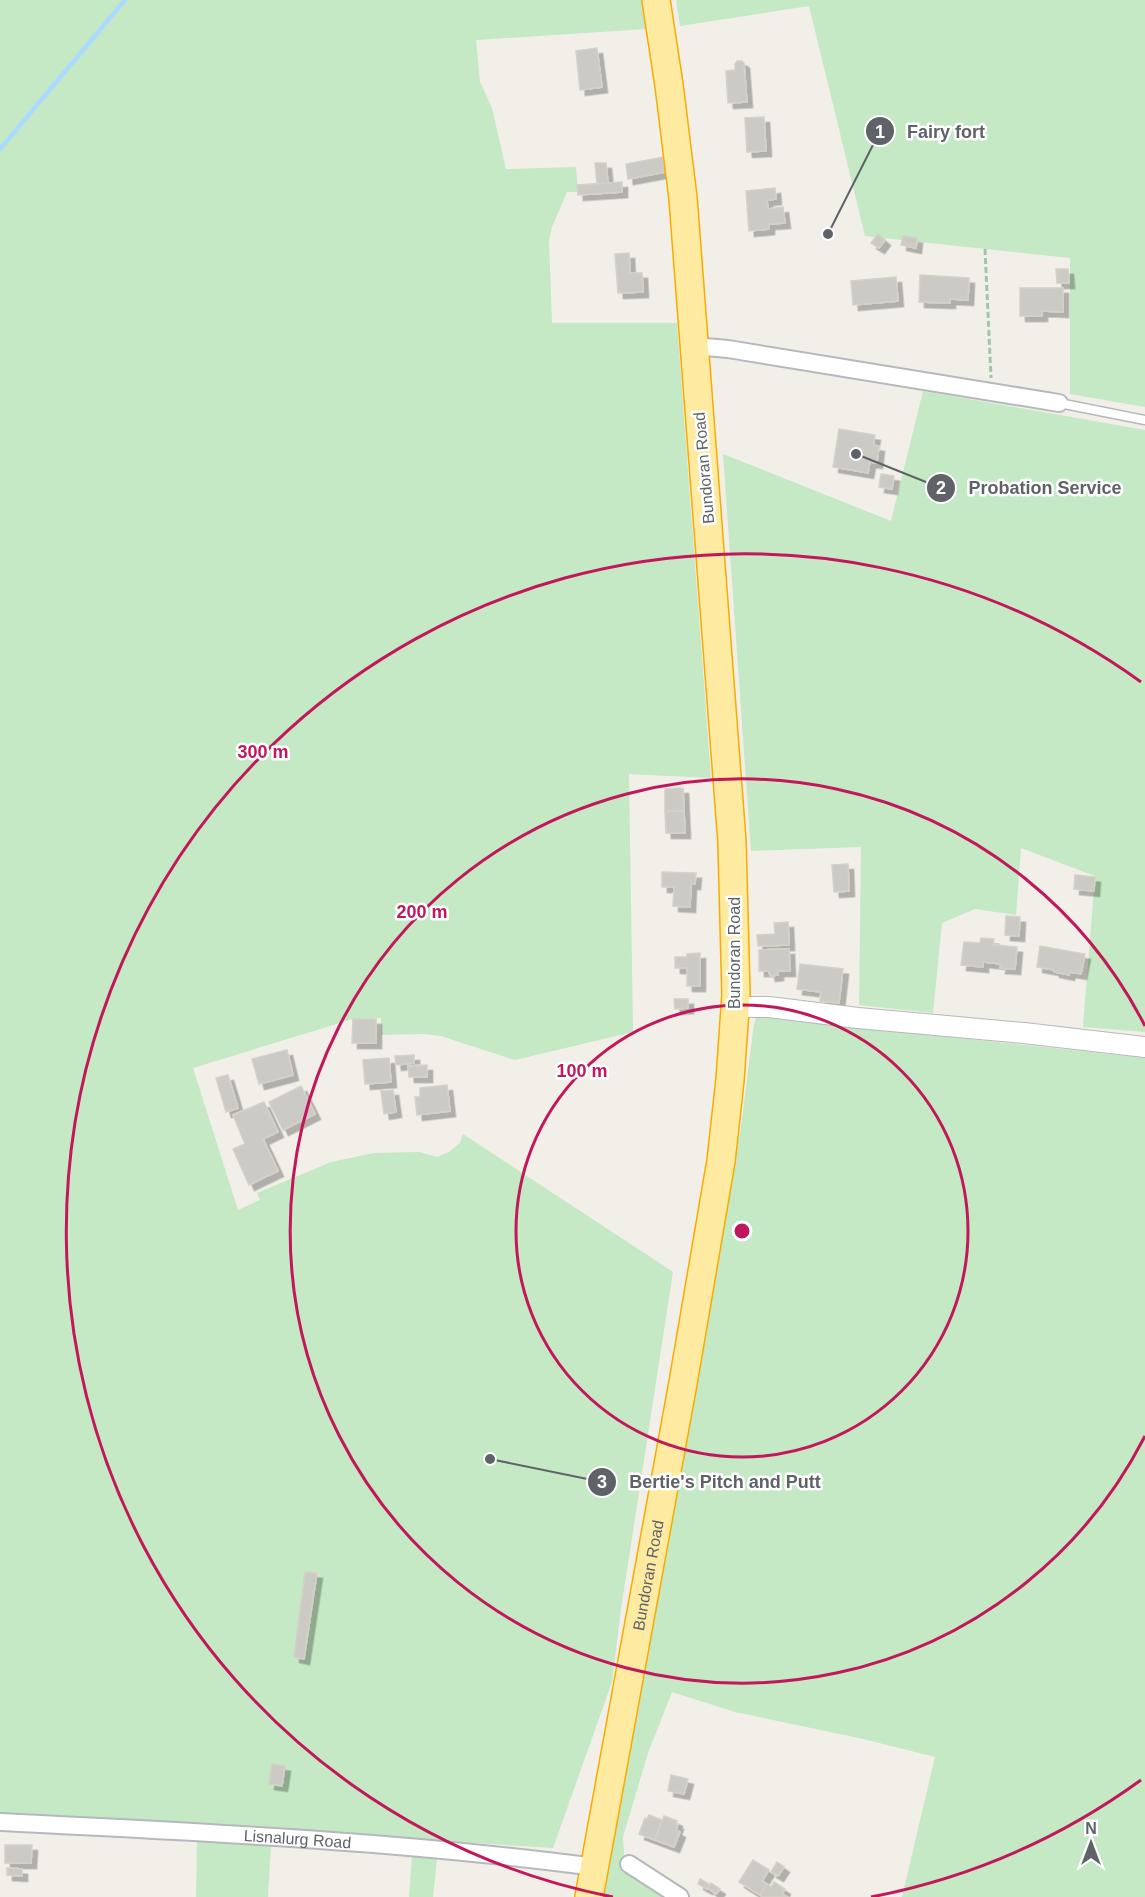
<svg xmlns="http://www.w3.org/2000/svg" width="1145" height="1897" font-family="Helvetica,sans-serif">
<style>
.green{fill:#c5e8c5}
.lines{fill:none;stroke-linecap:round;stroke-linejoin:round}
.stream{stroke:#aadaff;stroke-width:4.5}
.building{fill:#cccac5;stroke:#d6d1c6;stroke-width:1.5;filter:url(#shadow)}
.service-casing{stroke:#b5b8bc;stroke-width:11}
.minor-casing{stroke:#b5b8bc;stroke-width:20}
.tertiary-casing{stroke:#b5b8bc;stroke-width:22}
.trunk-casing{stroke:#f9ab00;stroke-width:30}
.path{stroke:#9cc7a9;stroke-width:3;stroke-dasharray:6 3;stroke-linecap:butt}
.service{stroke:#fff;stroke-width:8}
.minor{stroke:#fff;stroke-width:16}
.tertiary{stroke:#fff;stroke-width:20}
.trunk{stroke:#feeaa1;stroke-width:27}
.ring{fill:none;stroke:#c2185b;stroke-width:3}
.labels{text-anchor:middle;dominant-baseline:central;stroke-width:5;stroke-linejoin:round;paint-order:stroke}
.street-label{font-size:16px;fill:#5f6368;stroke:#fff}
.centre{fill:#c2185b;stroke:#fff;stroke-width:3}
.ring-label{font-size:18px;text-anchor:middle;font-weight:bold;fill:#c2185b;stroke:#fff;stroke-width:5;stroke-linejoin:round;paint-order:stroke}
.leader{fill:none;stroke:#5f6368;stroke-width:2}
.callout-dot{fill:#5f6368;stroke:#fff;stroke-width:2}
.mark-label{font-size:18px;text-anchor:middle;font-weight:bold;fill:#fff}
.callout-label{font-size:18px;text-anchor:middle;font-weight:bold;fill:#5f6368;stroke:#fff;stroke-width:5;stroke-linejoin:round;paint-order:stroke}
</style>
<defs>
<filter id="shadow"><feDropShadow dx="5.5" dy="5.5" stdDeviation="0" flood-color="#0004"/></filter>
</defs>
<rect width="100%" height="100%" fill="#f1efe8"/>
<g class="green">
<path d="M0 0H643L647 29 476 40 480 82 492 108 506 169 576 167 578 192H567L552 227 549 240 552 323H677L711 778 629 774 633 1032 515 1060 441 1036 423 1034 381 1035V1018L353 1019 193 1068 238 1210 260 1200 257 1193 331 1162 374 1153 419 1152 437 1157 449 1152 460 1143 463 1134 673 1272 621 1609 612 1682 553 1848 0 1814Z"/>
<path d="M676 0H1145V407L1070 394V258L865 236 809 6 680 26Z"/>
<path d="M923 391 1145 430V1032L1083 1027 1095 876 1021 848 1016 915 975 909 942 923 933 1013 859 1005 861 847 751 851 723 454 891 521Z"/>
<path d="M756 1016 1145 1058V1897H902L935 1757 859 1738 735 1712 672 1692 648 1753 623 1837 624 1853 620 1869 665 1897H603L712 1281 741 1127 753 1031Z"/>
<path d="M197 1841 271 1845 268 1897H196Z"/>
<path d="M412 1856 437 1859 433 1897H409Z"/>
</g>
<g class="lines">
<path class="stream" d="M0 149 125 0"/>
</g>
<g class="building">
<path d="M597 48 602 87 580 90 576 51Z"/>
<path d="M737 61H742L744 63 747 102 728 103 726 71 735 70V64Z"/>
<path d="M764 117 766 151 747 152 745 118Z"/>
<path d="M663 157 666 172 628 179 626 164Z"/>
<path d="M595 163H606L608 183 597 184Z"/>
<path d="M622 182V192L578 195 577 185Z"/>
<path d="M775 188 776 199 767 200 768 209 783 207 785 223 769 224V229L749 231 746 191Z"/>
<path d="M878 234 885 240 879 248 871 243Z"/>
<path d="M903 236 917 238 916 248 901 245Z"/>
<path d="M629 253 630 273H642L643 292 618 293 615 254Z"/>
<path d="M1056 269H1068L1069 283H1057Z"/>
<path d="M920 275 969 278 968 300 950 299V303L919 302Z"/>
<path d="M896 277 898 301 853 305 851 281Z"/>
<path d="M1020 288H1063V312L1042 311V316H1020Z"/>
<path d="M839 429 875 435 873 445 879 446 877 463 870 462 868 473 833 467Z"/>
<path d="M881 474 894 476 892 489 879 487Z"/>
<path d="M683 788 684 811H665V789Z"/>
<path d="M665 811H684L685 833H666Z"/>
<path d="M848 864 849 891 834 892 832 865Z"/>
<path d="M662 872 696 873 695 884H691L690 907 673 906 674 887H662Z"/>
<path d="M1075 875 1095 877 1094 891 1074 889Z"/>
<path d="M1006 916 1020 917 1019 936 1005 935Z"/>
<path d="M788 922 789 945 758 946 757 935 775 934 774 923Z"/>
<path d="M981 938 994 939 993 945 1017 947 1015 969 1000 968 1001 964 983 962V967L961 965 964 942 980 943Z"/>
<path d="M1040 946 1085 954 1081 974 1070 972 1069 975 1054 972V970L1037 967Z"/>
<path d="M789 949 790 971H778V975L770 976 769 971H759V950Z"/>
<path d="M700 953V986H687V968H675V957H687V954Z"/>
<path d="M800 964 843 969 839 1003 820 1001 821 992 797 989Z"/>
<path d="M674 999H688V1008L675 1009Z"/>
<path d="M353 1019H376V1043H352Z"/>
<path d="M287 1050 293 1075 259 1084 252 1059Z"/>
<path d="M414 1055V1063L396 1065 395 1056Z"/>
<path d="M389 1058 391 1082 365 1084 363 1060Z"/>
<path d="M427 1065V1077H409L408 1066Z"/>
<path d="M228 1075 238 1108 226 1112 216 1078Z"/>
<path d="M447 1085 450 1111 417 1115 415 1097H420V1088Z"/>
<path d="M301 1086 315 1114 283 1130 269 1102Z"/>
<path d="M393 1090 396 1112 384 1114 381 1091Z"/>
<path d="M264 1102 278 1132 263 1139 278 1171 249 1185 233 1149 245 1144 233 1115Z"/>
<path d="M305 1572 317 1573 304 1659 294 1657Z"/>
<path d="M272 1764 285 1766 282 1786 269 1784Z"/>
<path d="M671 1775 688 1779 684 1794 668 1791Z"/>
<path d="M649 1815 662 1820 655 1840 639 1834 645 1818 647 1819Z"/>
<path d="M664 1816 677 1821 676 1824H678L676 1830 680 1832 674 1847 655 1840Z"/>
<path d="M5 1845H32L31 1863H5Z"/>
<path d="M753 1860 769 1870 762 1881 767 1884 760 1895 739 1882Z"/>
<path d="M777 1862 784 1867 778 1876 771 1872Z"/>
<path d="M7 1868 22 1869V1876L7 1875Z"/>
<path d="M700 1879 709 1884 707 1889 698 1884Z"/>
<path d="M774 1882 785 1889 782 1894 787 1897H763L760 1895 767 1884 771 1887Z"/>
<path d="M711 1883 720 1889 716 1894 708 1888Z"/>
</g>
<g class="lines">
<defs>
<path id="service" d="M1059 403 1145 420"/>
<g id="minor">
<path d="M694 346 728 349 1059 403"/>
<path id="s1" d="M0 1822C198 1832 398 1841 595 1867"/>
<path d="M629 1864 680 1897"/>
</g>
<path id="tertiary" d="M735 1007H769L858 1018 1024 1033 1145 1047"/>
<g id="trunk">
<path id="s2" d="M589 1897 683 1383 721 1161 730 1080 736 995 732 842 683 198 669 85 656 0"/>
</g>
</defs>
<use href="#service" class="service-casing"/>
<use href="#minor" class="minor-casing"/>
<use href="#tertiary" class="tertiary-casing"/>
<use href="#trunk" class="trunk-casing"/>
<path class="path" d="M985 249 991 378"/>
<use href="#service" class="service"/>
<use href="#minor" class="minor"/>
<use href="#tertiary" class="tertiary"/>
<use href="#trunk" class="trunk"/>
</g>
<g class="ring">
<circle cx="742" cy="1231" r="226"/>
<path d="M1145 1436A452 452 0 1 1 1145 1026"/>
<path d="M1141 1780A678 678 0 0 1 871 1897M613 1897A678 678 0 1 1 1141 682"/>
</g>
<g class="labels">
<g class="street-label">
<text transform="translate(704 468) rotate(-95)">Bundoran Road</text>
<text transform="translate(734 953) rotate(-90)">Bundoran Road</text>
<text stroke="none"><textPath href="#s2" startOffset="327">Bundoran Road</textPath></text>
<text stroke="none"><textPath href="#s1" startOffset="298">Lisnalurg Road</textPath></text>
</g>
</g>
<circle cx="742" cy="1231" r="9" class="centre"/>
<g class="ring-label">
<text x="263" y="758">300 m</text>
<text x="422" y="918">200 m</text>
<text x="582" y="1077">100 m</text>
</g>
<path class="leader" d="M828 234L880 131M856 454L941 488M490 1459L602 1482"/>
<g class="callout-dot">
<circle cx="828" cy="234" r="6"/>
<circle cx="856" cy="454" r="6"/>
<circle cx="490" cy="1459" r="6"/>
<circle cx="880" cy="131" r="15"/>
<circle cx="941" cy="488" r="15"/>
<circle cx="602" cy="1482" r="15"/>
</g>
<g class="mark-label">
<text x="880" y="138">1</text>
<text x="941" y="494">2</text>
<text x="602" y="1488">3</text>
</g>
<g class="callout-label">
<text x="946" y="138">Fairy fort</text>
<text x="1045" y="494">Probation Service</text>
<text x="725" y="1488">Bertie's Pitch and Putt</text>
</g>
<g transform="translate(1091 1843)" stroke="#ffffff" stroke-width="4.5" paint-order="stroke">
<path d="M0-4.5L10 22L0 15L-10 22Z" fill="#5f6368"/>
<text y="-9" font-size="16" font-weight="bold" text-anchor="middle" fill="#5f6368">N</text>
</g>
</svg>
